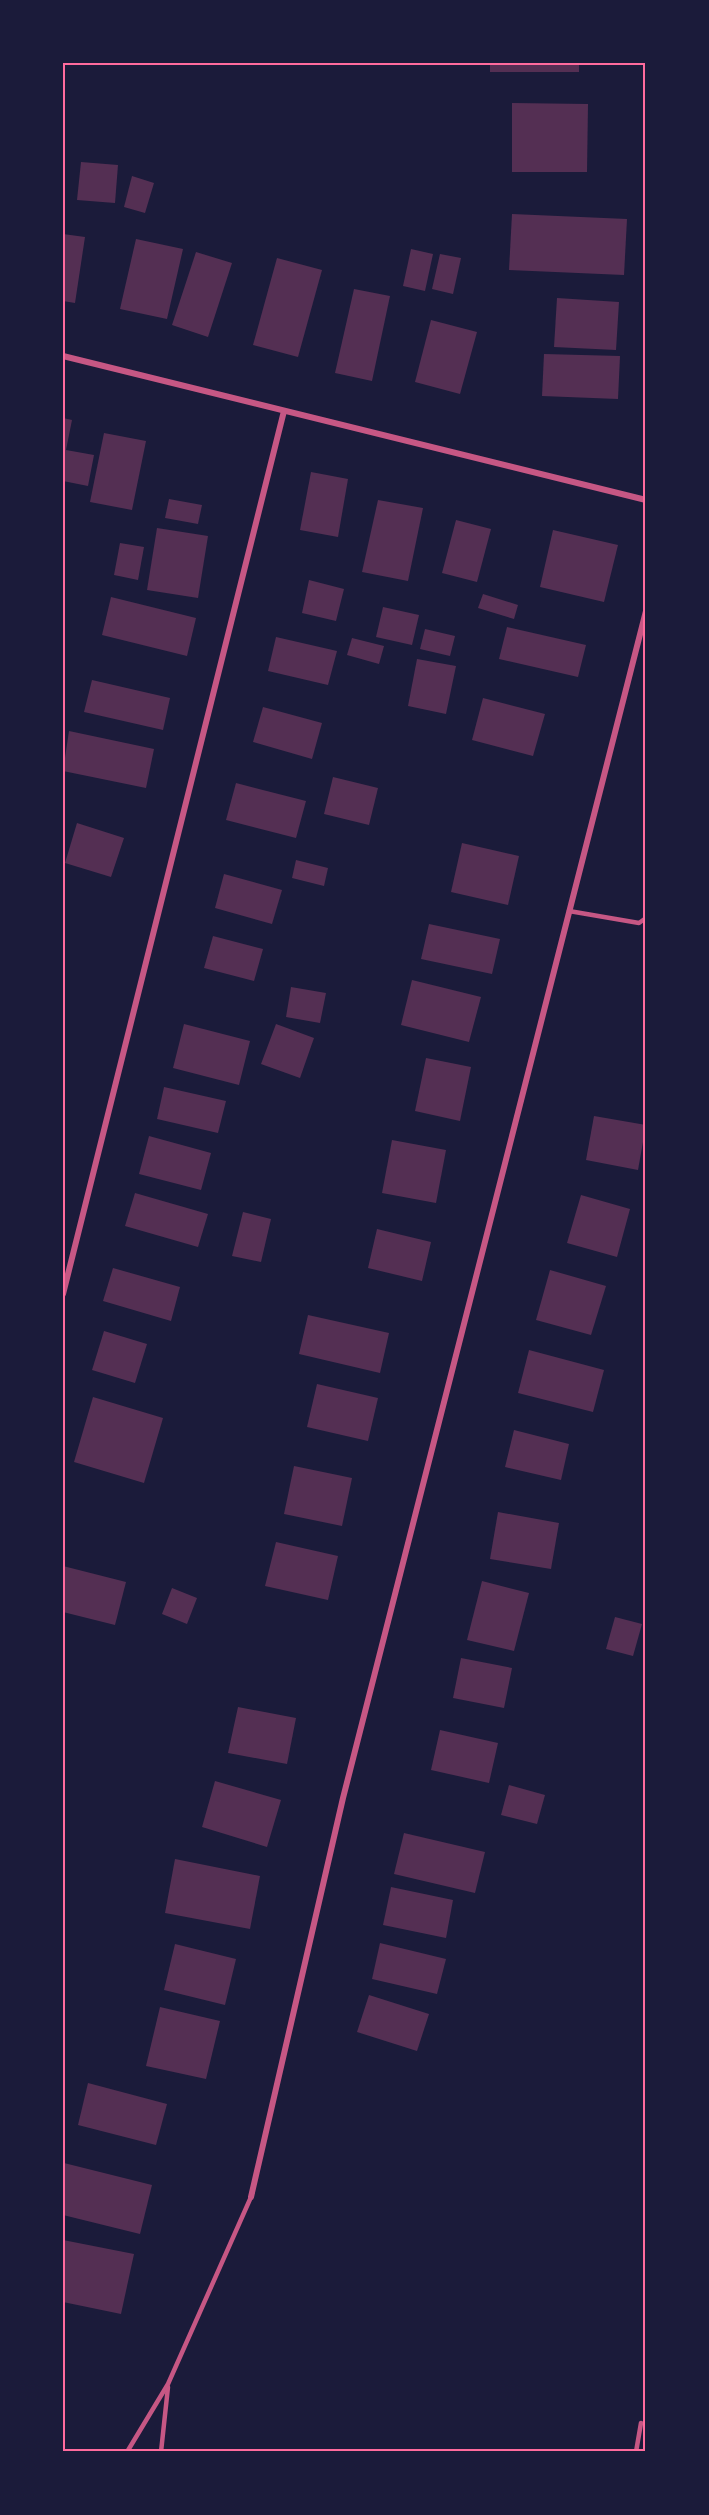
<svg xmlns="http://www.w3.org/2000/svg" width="709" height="2515" font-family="Lora,serif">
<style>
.building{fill:#542f53}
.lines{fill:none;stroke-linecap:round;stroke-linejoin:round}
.service{stroke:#c65784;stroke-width:4.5}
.minor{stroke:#c65784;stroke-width:6}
.neatline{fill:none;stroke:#ff6b9d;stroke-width:2}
</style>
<rect width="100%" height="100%" fill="#1b1b3a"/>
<g class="building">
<rect x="490" y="63" width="89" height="9"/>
<path d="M512 103 588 104 587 172H512Z"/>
<path d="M81 162 118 165 115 203 77 200Z"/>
<path d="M132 176 154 183 145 213 124 207Z"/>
<path d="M512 214 627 219 624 275 509 270Z"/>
<path d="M63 234 85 237 75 303 63 301Z"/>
<path d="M136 239 183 249 167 319 120 309Z"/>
<path d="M411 249 433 254 425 291 403 286Z"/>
<path d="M196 252 232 263 208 337 172 325Z"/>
<path d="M440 254 461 258 453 294 432 289Z"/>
<path d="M277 258 322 270 298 357 253 345Z"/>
<path d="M354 289 390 296 372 381 335 373Z"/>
<path d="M557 298 619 302 616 350 554 347Z"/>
<path d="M431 320 477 332 460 394 415 382Z"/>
<path d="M544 354 620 356 618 399 542 396Z"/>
<path d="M63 418 72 420 66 450 94 455 88 486 63 481Z"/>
<path d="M104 433 146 441 132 510 90 502Z"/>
<path d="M311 472 348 479 338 537 300 530Z"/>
<path d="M169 499 202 505 198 524 165 518Z"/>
<path d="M378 500 423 508 408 581 362 572Z"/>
<path d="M456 520 491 529 477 582 442 573Z"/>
<path d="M157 528 208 536 198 598 147 590Z"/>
<path d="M553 530 618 545 604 602 540 587Z"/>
<path d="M120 543 144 547 138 580 114 575Z"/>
<path d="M309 580 344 589 336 621 302 613Z"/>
<path d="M483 594 518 605 514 619 478 608Z"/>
<path d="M111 597 196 618 187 656 102 635Z"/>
<path d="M383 607 419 615 412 645 376 637Z"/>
<path d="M507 627 586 645 578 677 499 659Z"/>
<path d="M425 629 455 636 450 656 420 649Z"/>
<path d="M276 637 337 651 328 685 268 671Z"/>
<path d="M352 638 384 646 379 664 347 655Z"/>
<path d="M417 659 456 666 446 714 408 706Z"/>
<path d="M92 680 170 698 163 730 84 712Z"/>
<path d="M483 698 545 714 533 756 472 740Z"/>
<path d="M263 707 322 723 312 759 253 742Z"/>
<path d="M69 731 154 749 146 788 63 771Z"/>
<path d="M333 777 378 788 369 825 324 814Z"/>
<path d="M236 783 306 801 296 838 226 820Z"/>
<path d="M77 823 124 838 111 877 65 863Z"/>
<path d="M462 843 519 856 508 905 451 892Z"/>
<path d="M296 860 328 868 324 886 292 878Z"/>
<path d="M224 874 282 890 272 924 215 908Z"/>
<path d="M429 924 500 939 492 974 421 959Z"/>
<path d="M213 936 263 949 254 981 204 968Z"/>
<path d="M412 980 481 997 469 1042 401 1025Z"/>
<path d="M291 987 326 993 320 1023 286 1017Z"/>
<path d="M184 1024 250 1041 239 1085 173 1068Z"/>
<path d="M276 1024 314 1038 300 1078 261 1064Z"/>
<path d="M426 1058 471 1067 460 1121 415 1111Z"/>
<path d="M164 1087 226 1101 218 1133 157 1119Z"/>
<path d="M594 1116 646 1125 638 1170 586 1160Z"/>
<path d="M149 1136 211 1153 201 1190 139 1174Z"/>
<path d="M392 1140 446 1150 436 1203 382 1193Z"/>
<path d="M135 1193 208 1214 198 1247 125 1226Z"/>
<path d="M581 1195 630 1209 617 1257 567 1243Z"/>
<path d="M243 1212 271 1219 261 1262 232 1256Z"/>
<path d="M377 1229 431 1242 422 1281 368 1268Z"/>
<path d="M113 1268 180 1287 171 1321 103 1301Z"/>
<path d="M550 1270 606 1286 591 1335 536 1320Z"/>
<path d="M308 1315 389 1333 380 1373 299 1354Z"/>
<path d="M104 1331 147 1344 135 1383 92 1370Z"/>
<path d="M529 1350 604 1370 593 1412 518 1393Z"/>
<path d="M317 1384 378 1398 368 1441 307 1427Z"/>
<path d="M93 1397 163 1418 144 1483 74 1462Z"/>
<path d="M514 1430 569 1444 561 1480 505 1467Z"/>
<path d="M294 1466 352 1478 342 1526 284 1514Z"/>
<path d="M498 1512 559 1523 551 1569 490 1559Z"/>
<path d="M276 1542 338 1556 328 1600 265 1586Z"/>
<path d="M63 1566 126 1582 115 1625 63 1612Z"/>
<path d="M482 1581 529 1593 514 1651 467 1640Z"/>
<path d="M172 1588 197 1598 187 1624 162 1614Z"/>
<path d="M615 1617 642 1624 633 1656 606 1649Z"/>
<path d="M461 1658 512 1668 504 1708 453 1698Z"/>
<path d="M238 1707 296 1718 287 1764 228 1753Z"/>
<path d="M440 1730 498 1743 489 1783 431 1770Z"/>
<path d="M215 1781 281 1800 267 1847 202 1827Z"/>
<path d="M509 1785 545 1795 537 1824 501 1815Z"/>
<path d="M404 1833 485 1852 475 1893 394 1874Z"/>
<path d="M175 1859 260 1876 250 1929 165 1913Z"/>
<path d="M391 1887 453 1900 446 1938 383 1925Z"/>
<path d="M380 1943 446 1959 437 1994 372 1979Z"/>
<path d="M175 1944 236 1959 225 2005 164 1990Z"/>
<path d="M369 1995 429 2014 417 2051 357 2032Z"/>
<path d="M160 2007 220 2021 206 2079 146 2066Z"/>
<path d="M88 2083 167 2104 156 2145 78 2125Z"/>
<path d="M64 2163 152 2185 140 2234 63 2215Z"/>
<path d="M63 2240 134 2254 121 2314 63 2302Z"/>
</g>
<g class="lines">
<g class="service">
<path d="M569 911 639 923 646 918"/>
<path d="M127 2452 168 2384 251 2197"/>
<path d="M161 2452 168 2387"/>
<path d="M636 2452 641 2423"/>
</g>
<g class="minor">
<path d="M63 356 646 500"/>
<path d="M63 1294 284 411"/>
<path d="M251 2197 343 1798 646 611"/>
</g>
</g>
<rect width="709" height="2515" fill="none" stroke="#1b1b3a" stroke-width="129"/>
<rect x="64" y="64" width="580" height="2386" class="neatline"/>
</svg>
